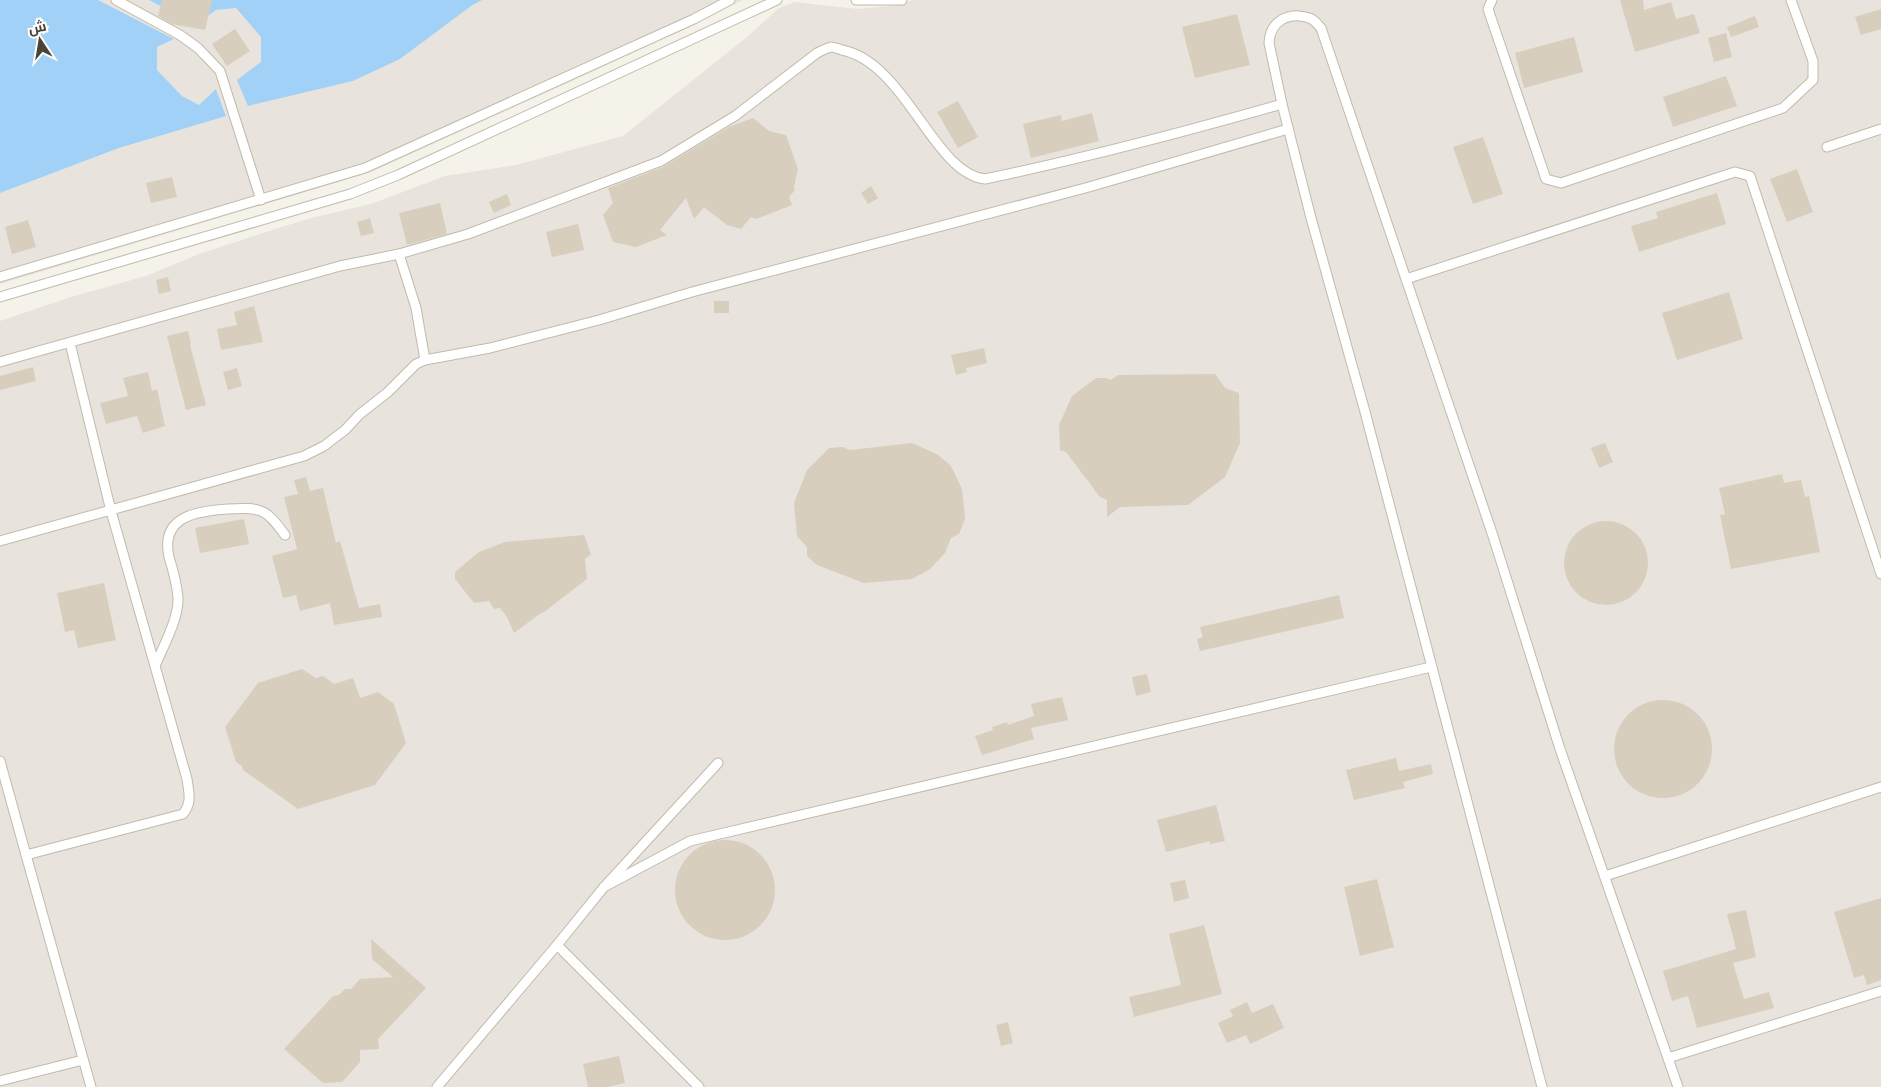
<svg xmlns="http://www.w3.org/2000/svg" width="1881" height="1087" font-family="'Roboto Condensed',Cairo,sans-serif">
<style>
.industrial{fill:#e8e3dd}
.water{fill:#a1d1f6}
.building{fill:#d8cebd}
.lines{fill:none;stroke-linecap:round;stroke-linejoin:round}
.service-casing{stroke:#c2baaa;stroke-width:11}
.service{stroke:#fff;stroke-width:9}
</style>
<rect width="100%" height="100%" fill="#f5f2e9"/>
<g class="industrial">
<path d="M98 0H149L195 25 216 10 236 8 261 37V62L248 106 353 81 400 59 471 5 482 0H743L594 71 371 172 0 284V193L119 148 226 115 216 89 199 105 182 96 157 70V47L174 39Z"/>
<path d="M913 0H1881V1087H0V321L71 297 146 276 199 254 275 229 315 217 371 204 445 176 516 165 623 136 747 37 779 8 795 2 858 9 898 5Z"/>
</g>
<g class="water">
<path d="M0 0H98L174 39 157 47V70L182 96 199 105 216 89 226 116 119 148 0 193Z"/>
<path d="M149 0H482L471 6 400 59 353 81 248 106 237 80 261 62V37L236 8 216 10 195 25Z"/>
</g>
<g class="building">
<path d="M162 0H212L205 30 172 24 158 16Z"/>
<path d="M1620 0H1643L1644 10 1671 2 1676 19 1694 14 1700 33 1635 52Z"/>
<path d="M1881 9V29L1861 35 1855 17Z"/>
<path d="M1237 14 1250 65 1195 78 1182 27Z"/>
<path d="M1755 16 1759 27 1731 37 1727 27Z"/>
<path d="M235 29 250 51 227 66 212 44Z"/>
<path d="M1726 33 1732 57 1714 62 1708 38Z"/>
<path d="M1574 37 1583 72 1524 88 1515 53Z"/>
<path d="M1726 76 1737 106 1673 127 1663 97Z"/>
<path d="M958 101 978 137 958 148 937 112Z"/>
<path d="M1092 113 1099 141 1031 158 1023 124 1061 115 1062 121Z"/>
<path d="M753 118 769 131 786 135 798 169 794 187 795 190 789 197 792 205 756 219 751 217 741 229 727 225 704 207 694 219 686 198 660 230 667 235 636 247 613 242 603 215 613 203 608 188 663 167 729 127Z"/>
<path d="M1483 137 1503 194 1473 204 1453 147Z"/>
<path d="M1797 169 1813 212 1787 222 1770 179Z"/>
<path d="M172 177 177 197 151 203 146 183Z"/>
<path d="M871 186 878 198 868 204 861 193Z"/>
<path d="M1717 193 1726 224 1639 252 1631 226 1658 218 1656 212Z"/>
<path d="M507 194 511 205 494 213 489 202Z"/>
<path d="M440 203 447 234 407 245 399 213Z"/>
<path d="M370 218 374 233 361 236 357 222Z"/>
<path d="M28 220 36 247 12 254 5 227Z"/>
<path d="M578 224 584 250 552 257 546 232Z"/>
<path d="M168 277 171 291 159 294 156 280Z"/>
<path d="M1729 292 1743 339 1677 360 1662 313Z"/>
<rect x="714" y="301" width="15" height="12"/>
<path d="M254 306 263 342 221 350 217 329 237 325 234 312Z"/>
<path d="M188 331 191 344 190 345 206 405 186 410 167 336Z"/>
<path d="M984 348 987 363 966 368 967 372 956 375 951 355Z"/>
<path d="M33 367 36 381 0 390V376Z"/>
<path d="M237 368 242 386 228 390 223 372Z"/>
<path d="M148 372 152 391 157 389 165 426 143 433 137 416 106 424 100 403 128 396 123 378Z"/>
<path d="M1215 374 1225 388 1239 393 1240 443 1225 477 1188 505 1120 507 1107 517V500L1100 497 1066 452 1060 450 1059 425 1072 396 1096 378H1106L1111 380 1118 375Z"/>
<path d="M912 443 937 454 951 466 962 489 965 519 959 534 951 538 945 553 930 569 912 579 864 583 817 565 807 556V547L797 536 794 503 807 470 829 448 843 447 850 450Z"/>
<path d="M1605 443 1613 462 1599 468 1591 448Z"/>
<path d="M1782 474 1784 483 1801 480 1805 497 1809 496 1820 552 1731 569 1720 515 1725 514 1719 488Z"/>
<path d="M306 477 310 491 323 488 336 543 340 541 359 608 380 604 382 617 334 625 330 603 300 611 296 595 283 598 272 556 297 549 284 497 298 494 294 480Z"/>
<path d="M244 519 249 544 200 553 195 528Z"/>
<circle cx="1606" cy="563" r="42"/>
<path d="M584 535 591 554 585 559 587 579 544 612 541 613 514 633 507 617 500 608 494 609 489 601 474 603 455 579V572L479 552 505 542Z"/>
<path d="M104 583 116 640 78 648 74 630 65 632 57 593Z"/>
<path d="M1339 595 1344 618 1200 651 1197 639 1203 637 1200 627Z"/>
<path d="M302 669 316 678 323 676 334 684 353 678 360 698 378 692 394 704 406 743 375 785 298 809 243 770 242 766 236 762 225 727 258 683Z"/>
<path d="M1147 674 1151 692 1136 696 1132 677Z"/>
<path d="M1062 697 1068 720 1031 728 1034 739 982 755 975 736 993 730 992 727 1007 722 1008 725 1034 716 1031 704Z"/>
<circle cx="1663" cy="749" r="49"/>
<path d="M1396 758 1399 771 1431 764 1433 774 1403 782 1405 788 1354 800 1346 770Z"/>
<path d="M1216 805 1225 841 1210 844V841L1166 852 1157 820Z"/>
<circle cx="725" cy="890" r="50"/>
<path d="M1377 879 1394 947 1360 956 1344 887Z"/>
<path d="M1185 880 1189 898 1174 902 1170 883Z"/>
<path d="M1881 898V980L1867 985 1864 975 1854 978 1834 912Z"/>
<path d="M1746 910 1756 957 1733 963 1744 999 1769 992 1774 1008 1697 1028 1688 996 1672 1001 1663 971 1736 949 1727 914Z"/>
<path d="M1204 925 1222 994 1134 1017 1129 997 1181 985 1169 934Z"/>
<path d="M371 939 426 988 378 1039 379 1049 360 1050V1062L342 1082 323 1083 284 1049 333 996 339 995 345 989H351L360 979 393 977 372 959Z"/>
<path d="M1247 1002 1252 1013 1273 1004 1284 1028 1250 1044 1246 1035 1227 1043 1218 1023 1233 1016 1230 1010Z"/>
<path d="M1008 1022 1013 1043 1001 1046 996 1025Z"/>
<path d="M619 1056 625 1083 608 1087H588L583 1064Z"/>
</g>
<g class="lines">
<defs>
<g id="service">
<path d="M116 0 180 35 198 48 220 71 261 200"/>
<path d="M856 0H902"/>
<path d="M1492 0 1488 9 1546 179 1561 183 1783 108 1813 80V61L1791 0"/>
<path d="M1827 147 1881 129"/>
<path d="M0 277 365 168 694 19 730 0"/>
<path d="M1406 279 1735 172 1750 176 1881 574"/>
<path d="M0 297 350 194 398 175 777 0"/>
<path d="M425 360 490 348 599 320 692 292 1089 187 1288 129"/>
<path d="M0 362 340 266 399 254 468 234 661 161 735 116 817 53C821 51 827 48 831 47 834 47 839 49 842 50 906 63 933 173 985 179 1085 158 1184 132 1282 104"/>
<path d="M0 541 304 456 324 446 345 430 360 414 388 392 416 364 425 360 416 308 399 254"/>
<path d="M155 666C163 647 179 618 178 598 177 584 173 570 169 557 160 516 197 511 228 509 262 507 266 509 285 535"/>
<path d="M0 761 26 855 183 814C192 803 189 793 187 779L111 511 70 343"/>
<path d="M26 855 91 1087"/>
<path d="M1605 876 1881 787"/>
<path d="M604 887 690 841 1431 667"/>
<path d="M557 945 699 1087"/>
<path d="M1668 1058 1881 991"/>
<path d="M0 1081 83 1060"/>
<path d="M437 1087 557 945 604 887 718 763"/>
<path d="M1542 1087 1364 408 1311 218 1282 104 1269 43C1270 21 1289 11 1309 18 1314 19 1318 25 1321 28L1493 536 1560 749 1678 1087"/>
</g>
</defs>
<use href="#service" class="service-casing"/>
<use href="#service" class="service"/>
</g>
<g transform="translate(40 40) rotate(348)" stroke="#ffffff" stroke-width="4" paint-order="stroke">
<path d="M0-4L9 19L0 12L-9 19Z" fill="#4a4336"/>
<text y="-8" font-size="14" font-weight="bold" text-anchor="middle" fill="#4a4336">ش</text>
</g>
</svg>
